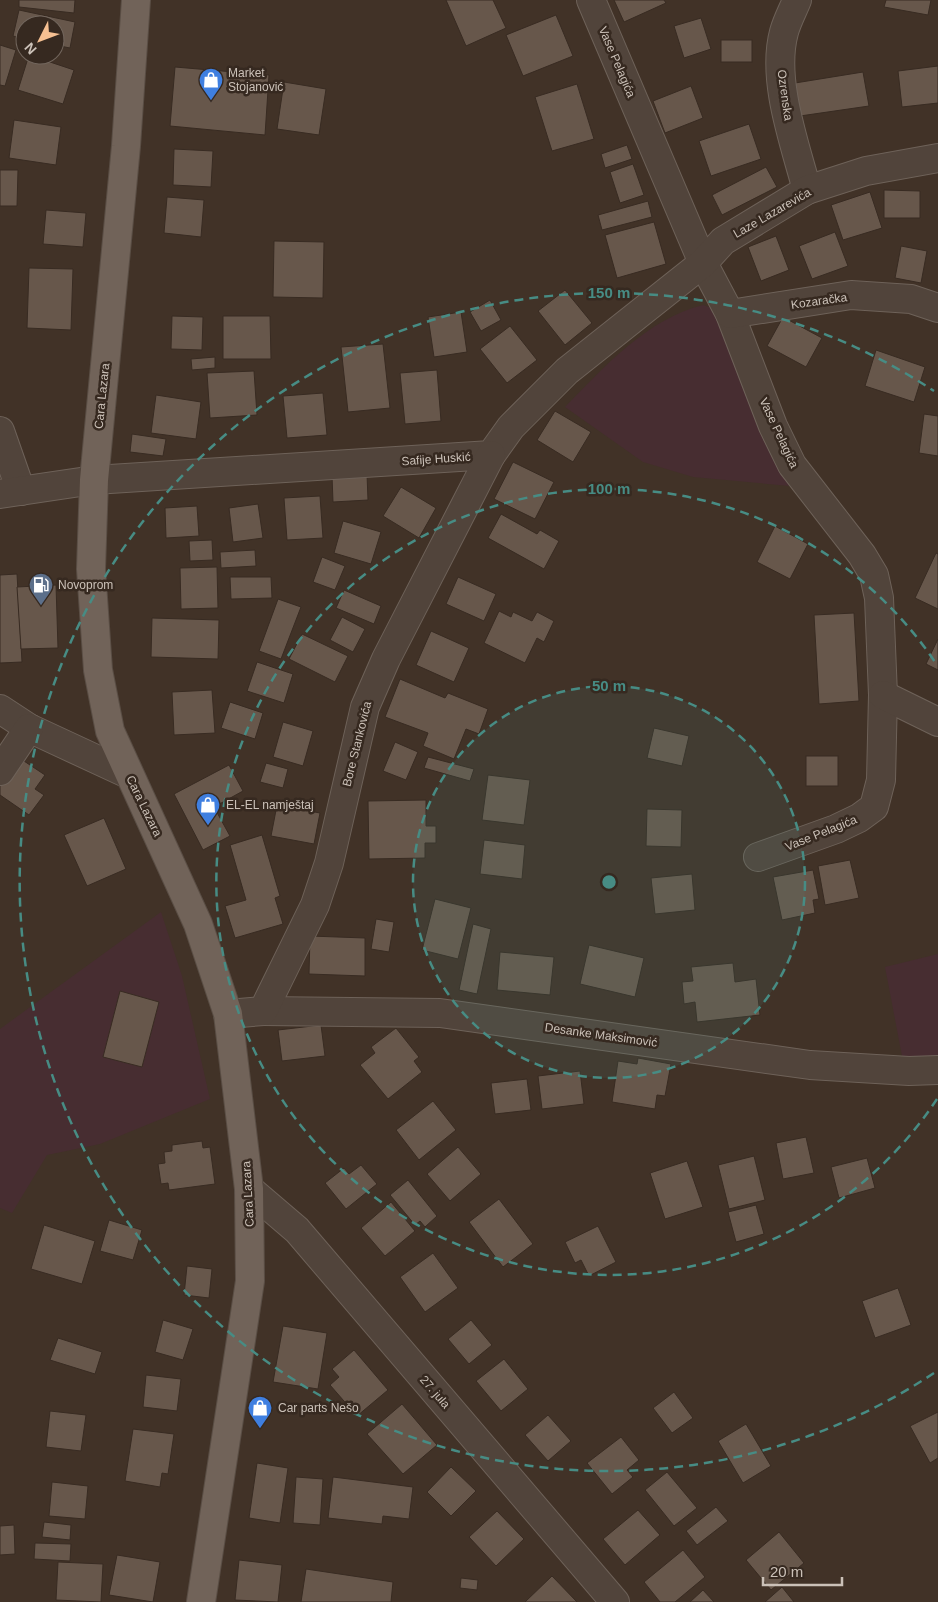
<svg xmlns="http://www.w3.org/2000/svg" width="938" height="1602" font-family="Helvetica,sans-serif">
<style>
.green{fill:#472d31}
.building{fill:#67574b;stroke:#382b22}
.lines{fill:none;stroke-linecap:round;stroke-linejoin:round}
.street-casing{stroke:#6e6259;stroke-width:30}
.primary-casing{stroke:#5a4e45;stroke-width:30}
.street{stroke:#51443b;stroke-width:28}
.primary{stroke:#716359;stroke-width:28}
.ring{fill:none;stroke:#478c84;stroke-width:2.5;stroke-dasharray:9 6}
.labels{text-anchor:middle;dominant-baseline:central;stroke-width:5;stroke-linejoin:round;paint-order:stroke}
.street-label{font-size:12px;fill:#cbc1b8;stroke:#362920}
.poi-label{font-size:12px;fill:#cbc1b8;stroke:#362920;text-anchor:start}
.centre{fill:#478c84;stroke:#362920;stroke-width:2.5}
.ring-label{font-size:15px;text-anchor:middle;font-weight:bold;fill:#478c84;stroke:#362920;stroke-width:5;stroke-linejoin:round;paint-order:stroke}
</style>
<rect width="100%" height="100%" fill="#413227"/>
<g class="green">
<path d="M703 305 712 308 719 319 771 452 790 486 693 477 643 462 565 407C604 367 647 319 703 305Z"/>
<path d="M161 912 182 976 210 1099 100 1144 47 1155 12 1213 0 1208V1029Z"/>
<path d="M938 954V1056H902L885 967Z"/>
</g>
<g class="building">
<path d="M19 0H75L74 13 19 7Z"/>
<path d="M446 0H493L506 28 466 46Z"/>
<path d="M614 0H664L666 3 624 22Z"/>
<path d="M886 0H931L928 15 884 7Z"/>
<path d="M19 10 75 22 70 48 55 45V25H25V39L13 36Z"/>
<path d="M556 15 573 56 523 76 506 35Z"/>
<path d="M701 18 711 49 684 58 674 26Z"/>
<rect x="721" y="40" width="31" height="22"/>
<path d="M0 45 16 50 5 86 0 85Z"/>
<path d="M29 55 74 70 63 104 18 90Z"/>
<path d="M938 66V103L902 107 898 71Z"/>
<path d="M175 67 269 75 265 135 170 126Z"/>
<path d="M863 72 869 106 800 116 795 83Z"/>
<path d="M284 82 326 89 319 135 277 129Z"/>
<path d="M577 84 594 139 552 151 535 97Z"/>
<path d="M691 86 703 118 665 133 653 101Z"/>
<path d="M14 120 61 127 56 165 9 158Z"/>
<path d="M749 124 761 159 711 176 699 141Z"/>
<path d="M627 145 632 159 605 168 601 154Z"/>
<path d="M174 149 213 151 211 187 173 185Z"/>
<path d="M633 164 644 195 620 203 610 172Z"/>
<path d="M766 167 777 187 722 215 712 195Z"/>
<path d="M0 170H18L17 206H0Z"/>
<path d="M884 190 920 191V218H884Z"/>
<path d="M870 192 882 228 843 240 831 205Z"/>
<path d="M167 197 204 200 201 237 164 233Z"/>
<path d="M648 201 652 217 602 230 598 215Z"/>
<path d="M46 210 86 213 83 247 43 244Z"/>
<path d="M654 222 666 264 617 278 605 235Z"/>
<path d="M835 232 848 266 812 279 799 246Z"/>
<path d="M776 236 789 270 761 281 748 247Z"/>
<path d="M274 241 324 242 323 298 273 297Z"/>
<path d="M901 246 927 251 921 283 895 278Z"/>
<path d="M29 268 73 269 71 330 27 328Z"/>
<path d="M565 290 592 323 565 345 538 311Z"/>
<path d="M490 300 501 320 481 331 470 312Z"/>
<path d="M461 312 467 352 434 357 428 317Z"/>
<path d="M172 316 203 317 202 350 171 349Z"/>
<path d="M223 316H270L271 359H223Z"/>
<path d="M783 317 822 338 806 367 767 346Z"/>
<path d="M510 326 537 360 507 383 480 349Z"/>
<path d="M383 344 390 408 348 412 341 347Z"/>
<path d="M876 350 925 367 914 402 865 386Z"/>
<path d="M215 357V368L192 370 191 359Z"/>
<path d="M437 370 441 421 405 424 400 373Z"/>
<path d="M254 371 257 415 210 418 207 373Z"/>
<path d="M323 393 327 435 287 438 283 396Z"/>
<path d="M156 395 201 402 196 439 151 433Z"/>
<path d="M555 411 591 432 573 462 537 440Z"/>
<path d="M924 414 938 416V456L919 453Z"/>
<path d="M132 434 166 439 163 456 130 452Z"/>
<path d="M513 462 554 482 535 519 494 499Z"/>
<path d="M367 474 368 500 333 502 332 476Z"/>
<path d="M401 487 436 508 419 538 383 516Z"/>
<path d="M320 496 323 538 287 540 284 498Z"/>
<path d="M258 504 263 538 233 542 229 508Z"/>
<path d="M197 506 199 536 166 538 165 508Z"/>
<path d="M501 514 537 534 540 530 559 541 544 569 488 538Z"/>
<path d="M343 521 381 532 371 564 334 553Z"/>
<path d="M775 526 808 544 790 579 757 562Z"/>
<path d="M212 540 213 560 190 561 189 541Z"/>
<path d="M255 550 256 566 221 568 220 552Z"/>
<path d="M936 553 938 554V609L915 598Z"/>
<path d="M322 557 345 566 335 590 313 582Z"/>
<path d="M217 567 218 608 181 609 180 568Z"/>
<path d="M17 574 22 662 0 663V575Z"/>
<path d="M230 577H271L272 598 231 599Z"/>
<path d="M458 577 496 594 484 621 446 604Z"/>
<path d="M56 585 58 648 21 649 17 587Z"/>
<path d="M344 590 381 606 374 624 336 608Z"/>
<path d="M278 599 301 607 281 659 259 651Z"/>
<path d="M499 611 511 617 513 612 532 621 537 612 554 621 544 642 537 638 525 663 484 643Z"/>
<path d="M854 613 859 701 819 704 814 615Z"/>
<path d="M342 617 365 629 353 652 330 640Z"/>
<path d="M152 618 219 620 218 659 151 657Z"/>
<path d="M431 631 469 648 454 682 416 665Z"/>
<path d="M302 634 348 656 335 682 289 659Z"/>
<path d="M938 639V670L926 664Z"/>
<path d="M257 662 293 674 284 703 247 691Z"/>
<path d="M400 679 445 698 448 693 488 709 479 734 466 729 454 759 423 746 428 733 385 717Z"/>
<path d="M212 690 215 733 174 735 172 692Z"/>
<path d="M230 702 263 713 255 739 221 728Z"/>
<path d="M283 722 313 731 303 766 273 757Z"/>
<path d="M654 728 689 736 682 766 647 758Z"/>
<path d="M395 742 418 752 406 780 383 771Z"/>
<rect x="806" y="756" width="32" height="30"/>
<path d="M18 757 45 775 35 789 44 795 29 815 0 795V783Z"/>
<path d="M428 757 474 769 470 781 424 768Z"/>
<path d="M266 763 288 769 283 788 260 782Z"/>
<path d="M229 765 243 791 214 807 230 836 203 850 174 794Z"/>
<path d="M488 775 530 780 524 825 482 820Z"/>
<path d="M426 800V826H436V843H425V858L369 859 368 801Z"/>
<path d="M277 805 320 813 314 844 271 836Z"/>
<path d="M647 809 682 810 681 847 646 846Z"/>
<path d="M104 818 126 869 87 886 64 835Z"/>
<path d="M262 835 280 896 275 898 283 924 235 938 225 906 246 900 230 845Z"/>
<path d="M484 840 525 845 522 879 480 874Z"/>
<path d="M850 860 859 898 825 905 818 866Z"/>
<path d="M813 870 819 899 813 900 815 913 782 920 773 877Z"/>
<path d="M692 874 695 910 655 914 651 878Z"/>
<path d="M435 899 471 908 458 959 422 950Z"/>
<path d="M376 919 394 922 389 952 371 949Z"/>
<path d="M473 924 491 929 477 994 459 990Z"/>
<path d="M310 936 365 938V976L309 974Z"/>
<path d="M589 945 644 958 635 997 580 984Z"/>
<path d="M500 952 554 957 550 995 497 990Z"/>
<path d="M733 963 735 982 756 979 760 1015 697 1022 695 1002 684 1004 682 982 693 981 691 967Z"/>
<path d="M120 991 159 1002 142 1067 103 1057Z"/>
<path d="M321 1025 325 1056 282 1061 278 1030Z"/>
<path d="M396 1028 419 1057 414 1061 422 1072 388 1099 360 1065 375 1053 371 1047Z"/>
<path d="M638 1058 671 1064 665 1096 657 1095 655 1109 612 1102 618 1061 637 1064Z"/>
<path d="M580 1071 584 1104 542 1109 538 1076Z"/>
<path d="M527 1079 531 1110 495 1114 491 1083Z"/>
<path d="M433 1101 456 1130 419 1160 396 1130Z"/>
<path d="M806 1137 814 1173 783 1179 776 1143Z"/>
<path d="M202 1141 203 1148 210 1147 215 1184 169 1190 168 1183 161 1184 158 1164 165 1163 164 1152 172 1151V1145Z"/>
<path d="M458 1147 481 1174 450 1201 427 1174Z"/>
<path d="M754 1156 765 1200 729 1209 718 1165Z"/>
<path d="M867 1158 875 1188 839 1198 831 1167Z"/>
<path d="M687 1161 703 1207 665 1219 650 1173Z"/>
<path d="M361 1165 377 1184 346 1209 325 1183 344 1168 349 1174Z"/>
<path d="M408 1180 437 1216 425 1227 420 1221 415 1225 390 1195Z"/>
<path d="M499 1199 533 1244 503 1267 469 1222Z"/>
<path d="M391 1202 415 1231 385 1256 361 1228Z"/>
<path d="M756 1205 764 1234 736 1242 728 1212Z"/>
<path d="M109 1220 142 1230 133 1260 100 1251Z"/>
<path d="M44 1225 95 1241 82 1284 31 1269Z"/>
<path d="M598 1226 616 1262 589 1276 581 1260 575 1263 565 1242Z"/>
<path d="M433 1253 458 1288 425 1312 400 1277Z"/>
<path d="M187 1266 212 1269 209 1298 184 1295Z"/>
<path d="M898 1288 911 1325 875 1338 862 1301Z"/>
<path d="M163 1320 193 1329 183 1360 155 1352Z"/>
<path d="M471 1320 492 1345 469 1364 448 1339Z"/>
<path d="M283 1326 327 1333 318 1389 273 1382Z"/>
<path d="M58 1338 102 1352 95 1374 50 1360Z"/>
<path d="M354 1350 388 1390 357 1416 330 1385 339 1377 332 1369Z"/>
<path d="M504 1359 528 1389 501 1411 476 1381Z"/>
<path d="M146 1375 181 1379 177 1411 143 1407Z"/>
<path d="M674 1392 693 1418 672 1433 653 1408Z"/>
<path d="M402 1404 437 1445 403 1474 367 1434Z"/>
<path d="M50 1411 86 1415 81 1451 46 1447Z"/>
<path d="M938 1412V1458L930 1463 910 1426Z"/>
<path d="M548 1415 571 1441 548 1461 525 1435Z"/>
<path d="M746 1424 771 1466 743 1483 718 1441Z"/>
<path d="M133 1429 174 1434 168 1474 162 1473 160 1487 125 1481Z"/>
<path d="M621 1437 639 1460 627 1470 633 1477 612 1494 587 1463Z"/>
<path d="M257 1463 288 1468 280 1523 249 1518Z"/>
<path d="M451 1467 476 1491 451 1516 427 1492Z"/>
<path d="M667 1472 697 1508 674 1526 645 1490Z"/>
<path d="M296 1477 323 1479 320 1525 293 1523Z"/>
<path d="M333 1477 413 1487 409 1519 383 1516 382 1524 328 1518Z"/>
<path d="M52 1482 88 1486 85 1519 49 1516Z"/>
<path d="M716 1507 728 1521 697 1545 686 1531Z"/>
<path d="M638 1510 660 1535 625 1565 603 1539Z"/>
<path d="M497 1511 524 1539 496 1566 469 1537Z"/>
<path d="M44 1522 71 1525 70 1540 42 1537Z"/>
<path d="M14 1525 15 1554 0 1555V1526Z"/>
<path d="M779 1532 804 1563 771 1590 746 1560Z"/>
<path d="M35 1543 71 1544 70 1561 34 1559Z"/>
<path d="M683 1550 705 1577 675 1602H660L644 1582Z"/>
<path d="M117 1555 160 1562 153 1602 109 1595Z"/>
<path d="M239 1560 282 1565 278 1602 235 1600Z"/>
<path d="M58 1562 103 1564 101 1602 56 1600Z"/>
<path d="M306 1569 393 1582 391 1602H301Z"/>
<path d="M552 1576 577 1602H525Z"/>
<path d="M461 1578 478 1580 477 1590 460 1588Z"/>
<path d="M782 1587 794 1602H765Z"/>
<path d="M703 1590 714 1602H690Z"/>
</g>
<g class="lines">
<defs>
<g id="street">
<path d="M591 0 703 263 730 314 773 426 792 465 862 555 874 575 879 598 883 695 881 780 874 807 859 818 836 829 758 857"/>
<path d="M797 0C793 10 787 21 784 32 771 80 795 144 807 190"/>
<path d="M730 314 851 295 911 299 938 308"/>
<path d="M0 431 21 491"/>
<path d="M0 494 94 480 491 455 511 427 567 371 703 263 723 241 807 190 866 171 938 158"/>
<path d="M883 695 938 722"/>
<path d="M0 709 29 728 128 774"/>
<path d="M0 771 29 728"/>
<path d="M263 1011 440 1013 810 1065 909 1071 938 1070"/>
<path d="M228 1014 263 1011 315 905 329 863 365 707 386 659 491 455"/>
<path d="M249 1189 297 1230 615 1602"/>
</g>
<path id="primary" d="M136 0 126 146 94 480 91 569 98 670 110 731 198 924 228 1014 249 1189 250 1281 201 1602"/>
</defs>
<use href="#street" class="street-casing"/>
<use href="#primary" class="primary-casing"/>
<use href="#street" class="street"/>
<use href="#primary" class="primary"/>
</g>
<circle cx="609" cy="882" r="196" fill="#478c84" fill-opacity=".12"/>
<g class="ring">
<circle cx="609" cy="882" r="196"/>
<path d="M937 1099A393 393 0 1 1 937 665"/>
<path d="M934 1373A589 589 0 1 1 934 391"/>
</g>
<defs>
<symbol id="shop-pin" viewBox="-11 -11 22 30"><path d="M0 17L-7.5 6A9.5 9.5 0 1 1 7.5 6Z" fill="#3f7fe0" stroke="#362920"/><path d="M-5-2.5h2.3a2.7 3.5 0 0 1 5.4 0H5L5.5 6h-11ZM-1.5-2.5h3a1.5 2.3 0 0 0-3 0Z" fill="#fff"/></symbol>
<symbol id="fuel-pin" viewBox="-11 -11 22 30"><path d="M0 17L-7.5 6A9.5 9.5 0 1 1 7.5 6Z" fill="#5c6f8a" stroke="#362920"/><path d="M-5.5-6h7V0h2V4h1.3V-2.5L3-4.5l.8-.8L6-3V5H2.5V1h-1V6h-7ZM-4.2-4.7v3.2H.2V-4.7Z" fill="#fff"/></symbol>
</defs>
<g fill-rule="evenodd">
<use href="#shop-pin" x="197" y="66" width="28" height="38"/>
<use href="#fuel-pin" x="27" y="571" width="28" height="38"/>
<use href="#shop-pin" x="194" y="791" width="28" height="38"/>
<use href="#shop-pin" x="246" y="1394" width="28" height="38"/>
</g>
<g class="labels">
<g class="street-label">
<text transform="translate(617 62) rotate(67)">Vase Pelagića</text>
<text transform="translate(785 95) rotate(82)">Ozrenska</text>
<text transform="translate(772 213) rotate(-30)">Laze Lazarevića</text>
<text transform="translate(819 301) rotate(-8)">Kozaračka</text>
<text transform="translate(102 396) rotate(-84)">Cara Lazara</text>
<text transform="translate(779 433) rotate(65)">Vase Pelagića</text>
<text transform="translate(436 459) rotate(-4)">Safije Huskić</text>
<text transform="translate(357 744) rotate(-76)">Bore Stankovića</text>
<text transform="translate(144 806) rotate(64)">Cara Lazara</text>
<text transform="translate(821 833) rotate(-22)">Vase Pelagića</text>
<text transform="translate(601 1035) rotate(8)">Desanke Maksimović</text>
<text transform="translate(248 1194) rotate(-93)">Cara Lazara</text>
<text transform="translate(435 1392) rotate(49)">27. jula</text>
</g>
<g class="poi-label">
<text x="228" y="73">Market<tspan x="228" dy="14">Stojanović</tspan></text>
<text x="58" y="585">Novoprom</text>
<text x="226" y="805">EL-EL namještaj</text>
<text x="278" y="1408">Car parts Nešo</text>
</g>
</g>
<circle cx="609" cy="882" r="8" class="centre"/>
<g class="ring-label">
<text x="609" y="298">150 m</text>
<text x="609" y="494">100 m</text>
<text x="609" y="691">50 m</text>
</g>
<g transform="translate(40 40) rotate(228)"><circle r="24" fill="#362920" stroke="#72665d"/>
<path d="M0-4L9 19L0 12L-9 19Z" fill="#f6c092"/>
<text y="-8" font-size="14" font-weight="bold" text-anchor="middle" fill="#cbc1b8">N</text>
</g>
<path d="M763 1577v8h79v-8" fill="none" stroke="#cbc1b8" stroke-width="2.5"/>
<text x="770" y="1577" font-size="15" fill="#cbc1b8" stroke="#362920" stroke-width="4" paint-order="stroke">20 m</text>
</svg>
